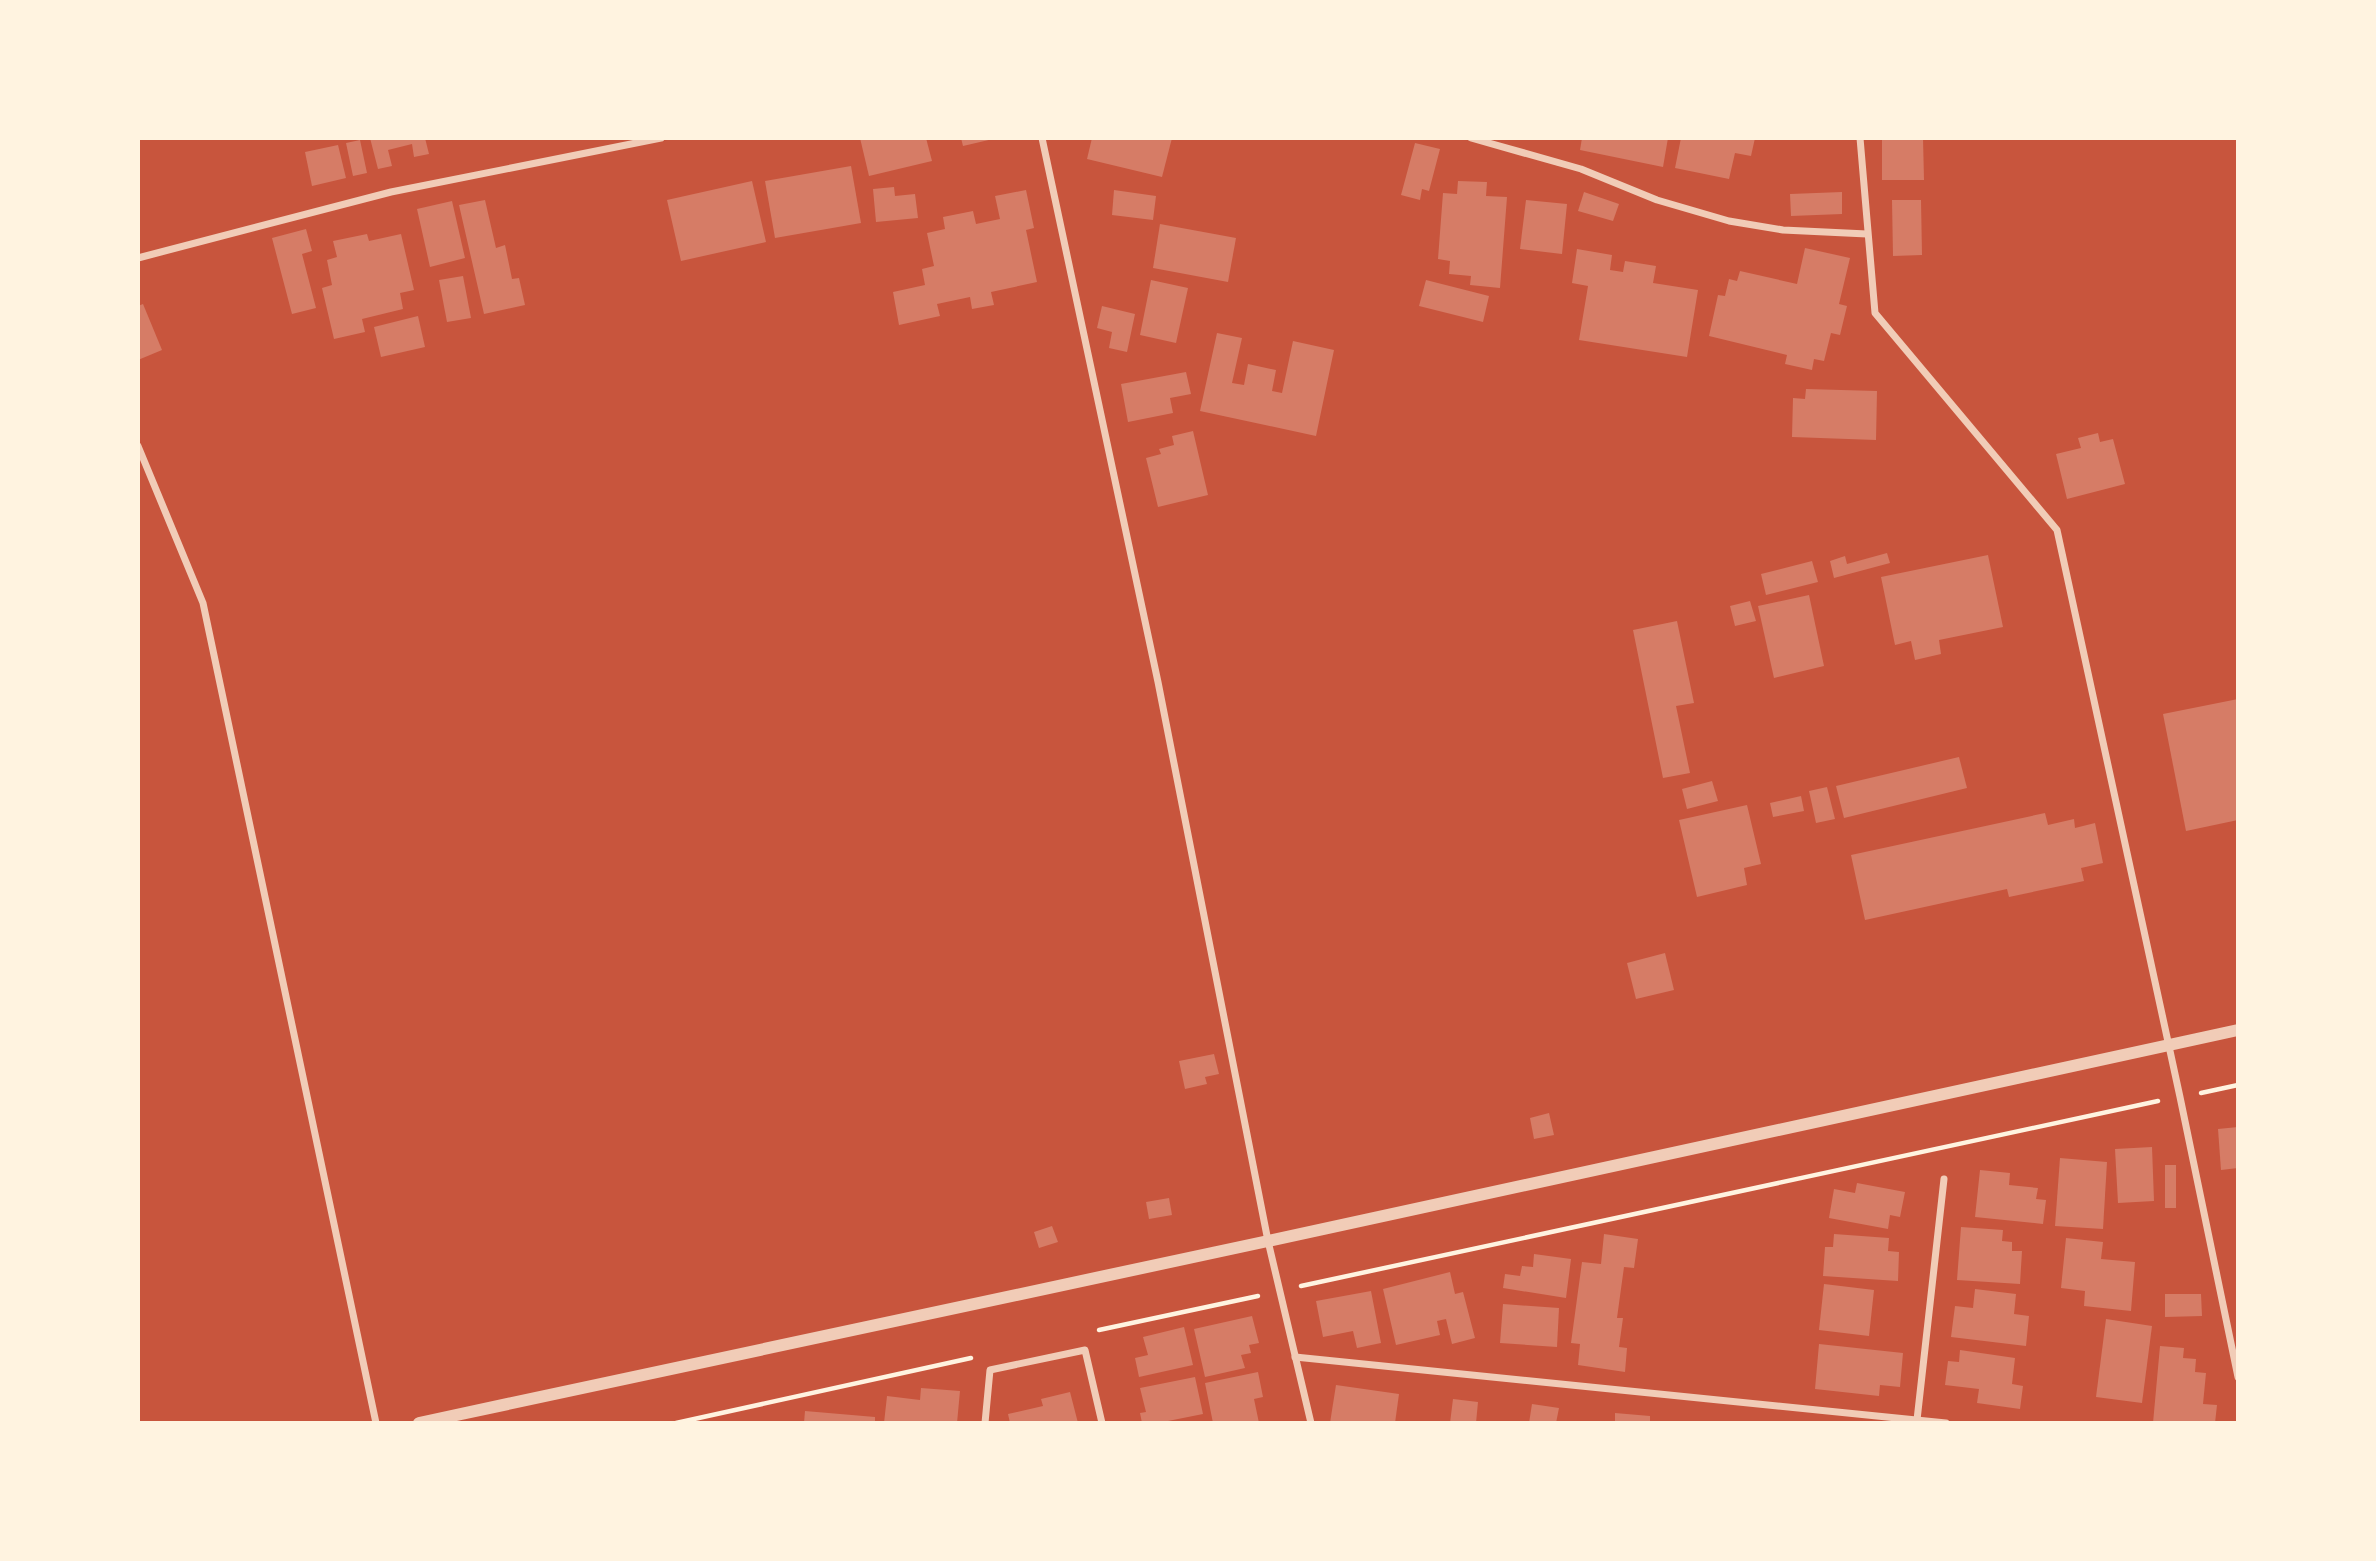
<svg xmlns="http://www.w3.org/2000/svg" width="2376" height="1561" font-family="Helvetica,sans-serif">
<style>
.building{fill:#d67c66}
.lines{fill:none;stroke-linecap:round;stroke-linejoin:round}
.path{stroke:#fff3e0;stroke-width:4.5}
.minor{stroke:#f1ccb7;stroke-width:7}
.tertiary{stroke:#f1ccb7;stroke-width:12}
</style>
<rect width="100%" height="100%" fill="#c8553d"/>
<g class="building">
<path d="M370 138H425L429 154 414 157 412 144 388 150 392 166 378 169Z"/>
<path d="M860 138H926L932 161 869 176Z"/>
<path d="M961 138H993V139L963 146Z"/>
<path d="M1092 138H1172L1162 177 1087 159Z"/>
<path d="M1582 138H1668L1663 167 1580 150Z"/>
<path d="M1681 138H1755L1751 156 1735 153 1729 179 1675 168Z"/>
<path d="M1882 138H1923L1924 180H1882Z"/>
<path d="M360 140 367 173 353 176 346 143Z"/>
<path d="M1415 143 1440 149 1429 191 1422 189 1420 200 1401 195Z"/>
<path d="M338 145 346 178 312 186 305 152Z"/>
<path d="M851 166 861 223 775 238 765 181Z"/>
<path d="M752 181 766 242 681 261 667 200Z"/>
<path d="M1458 181 1487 182 1486 196 1507 197 1500 288 1470 285 1471 276 1449 274 1450 261 1438 259 1443 193 1457 194Z"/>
<path d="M894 187 895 196 915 194 918 218 876 222 873 189Z"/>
<path d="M1026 190 1034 228 1026 230 1037 282 991 292 994 305 972 309 970 297 937 304 940 316 899 325 893 292 925 285 922 269 934 266 927 233 945 229 943 217 973 211 976 224 1000 219 995 196Z"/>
<path d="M1114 190 1156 196 1153 220 1112 215Z"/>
<path d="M1584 192 1619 204 1613 221 1578 211Z"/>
<path d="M1842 192V214L1791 216 1790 194Z"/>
<path d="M485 200 496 248 505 245 512 279 519 278 525 305 484 314 459 205Z"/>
<path d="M1526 200 1567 204 1562 254 1520 249Z"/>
<path d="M1892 200H1921L1922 255 1893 256Z"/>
<path d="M452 201 465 258 430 267 417 209Z"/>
<path d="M1160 224 1236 238 1228 282 1153 268Z"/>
<path d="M306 229 312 251 302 254 316 308 292 314 272 238Z"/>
<path d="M367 234 369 241 401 234 414 290 400 293 403 309 362 319 365 332 334 339 322 288 332 285 327 260 337 257 333 241Z"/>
<path d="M1805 248 1850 258 1839 304 1847 306 1840 335 1831 333 1824 361 1814 359 1812 370 1785 364 1787 355 1709 336 1718 295 1725 296 1729 279 1737 281 1740 271 1797 284Z"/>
<path d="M1577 249 1612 255 1610 270 1623 272 1625 261 1656 266 1653 283 1698 290 1687 357 1579 340 1588 286 1572 283Z"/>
<path d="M463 276 471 318 447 322 439 280Z"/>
<path d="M1151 280 1188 288 1176 343 1140 335Z"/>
<path d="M1426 280 1489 296 1483 322 1419 306Z"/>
<path d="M143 304 162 350 138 360V306Z"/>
<path d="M1102 306 1135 314 1127 352 1109 348 1112 332 1097 328Z"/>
<path d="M418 316 425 347 381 357 374 327Z"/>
<path d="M1217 333 1242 338 1232 383 1244 385 1248 364 1276 370 1272 391 1282 393 1293 341 1334 350 1316 436 1200 411Z"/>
<path d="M1186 372 1191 394 1170 398 1173 413 1128 422 1121 384Z"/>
<path d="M1806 389 1877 391 1876 440 1792 437 1793 398 1805 399Z"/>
<path d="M1193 431 1208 495 1158 507 1146 458 1161 454 1159 449 1174 445 1172 436Z"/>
<path d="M2098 433 2100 442 2113 439 2125 484 2067 499 2056 454 2081 448 2078 438Z"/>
<path d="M1887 553 1890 563 1834 578 1830 561 1845 556 1847 564Z"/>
<path d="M1988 555 2003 627 1939 640 1941 654 1915 660 1911 641 1895 645 1881 577Z"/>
<path d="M1812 561 1818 582 1766 595 1761 574Z"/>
<path d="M1809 595 1824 666 1774 678 1758 606Z"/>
<path d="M1750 601 1756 621 1735 626 1730 606Z"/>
<path d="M1677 621 1694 703 1676 706 1690 773 1663 778 1633 630Z"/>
<path d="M2238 699V820L2186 831 2163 714Z"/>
<path d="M1959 757 1967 788 1844 818 1836 786Z"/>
<path d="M1712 781 1718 801 1687 809 1682 789Z"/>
<path d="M1827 787 1835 819 1816 823 1809 791Z"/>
<path d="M1801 796 1804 811 1773 817 1770 803Z"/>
<path d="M1747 805 1761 864 1744 868 1747 885 1697 897 1679 820Z"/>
<path d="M2045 813 2048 825 2074 819 2075 828 2095 823 2103 863 2081 868 2084 881 2009 897 2007 889 1865 920 1851 855Z"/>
<path d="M1665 953 1674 990 1636 999 1627 963Z"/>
<path d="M1214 1054 1219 1074 1205 1077 1207 1084 1185 1089 1179 1061Z"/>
<path d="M1549 1113 1554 1135 1534 1139 1530 1118Z"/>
<path d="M2238 1127V1168L2221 1170 2218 1129Z"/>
<path d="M2152 1147 2154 1201 2118 1203 2115 1149Z"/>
<path d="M2060 1158 2107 1162 2103 1229 2055 1226Z"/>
<rect x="2165" y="1165" width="11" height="43"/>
<path d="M1980 1170 2010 1173 2009 1185 2038 1188 2036 1199 2046 1200 2043 1224 1975 1217Z"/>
<path d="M1857 1183 1905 1192 1900 1217 1890 1215 1888 1229 1829 1218 1834 1189 1855 1193Z"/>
<path d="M1169 1198 1172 1215 1149 1219 1146 1202Z"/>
<path d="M1052 1226 1058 1242 1039 1248 1034 1232Z"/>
<path d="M1961 1227 2003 1230 2002 1241 2012 1242V1251H2022L2020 1284 1957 1280Z"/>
<path d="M1604 1234 1638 1239 1634 1268 1624 1267 1617 1318H1623L1619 1347 1627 1348 1625 1372 1578 1365 1580 1344 1571 1343 1582 1262 1601 1264Z"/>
<path d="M1834 1234 1889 1238 1888 1251 1899 1252 1898 1281 1823 1276 1825 1247H1833Z"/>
<path d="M2066 1238 2103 1242 2101 1259 2135 1262 2131 1311 2084 1306 2085 1291 2061 1288Z"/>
<path d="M1534 1254 1571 1259 1566 1298 1503 1288 1505 1274 1520 1276 1522 1266 1533 1267Z"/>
<path d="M1450 1272 1455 1294 1463 1292 1475 1338 1452 1344 1446 1319 1437 1321 1440 1335 1396 1345 1383 1289Z"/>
<path d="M1824 1284 1874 1290 1869 1336 1819 1330Z"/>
<path d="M1975 1289 2016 1294 2014 1314 2029 1316 2026 1346 1951 1337 1955 1306 1973 1308Z"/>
<path d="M1371 1291 1381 1343 1357 1348 1353 1331 1323 1337 1316 1301Z"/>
<path d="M2165 1294H2201L2202 1316 2165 1317Z"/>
<path d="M1503 1304 1559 1308 1557 1347 1500 1343Z"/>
<path d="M1252 1316 1259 1343 1249 1345 1251 1353 1241 1355 1245 1368 1205 1377 1194 1329Z"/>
<path d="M2106 1319 2152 1326 2142 1403 2096 1397Z"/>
<path d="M1184 1327 1193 1365 1139 1377 1135 1358 1148 1355 1143 1337Z"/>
<path d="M1819 1344 1903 1353 1900 1387 1880 1385 1879 1396 1815 1389Z"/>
<path d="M2160 1346 2184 1348 2183 1358 2196 1359 2195 1372 2206 1373 2203 1404 2217 1405 2215 1423H2153Z"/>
<path d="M1960 1350 2015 1358 2012 1384 2023 1386 2020 1409 1977 1403 1979 1389 1945 1385 1948 1361 1959 1362Z"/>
<path d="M1258 1372 1263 1397 1254 1399 1259 1423H1213L1205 1383Z"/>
<path d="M1195 1377 1203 1414 1158 1423H1142L1140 1413 1146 1412 1140 1388Z"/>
<path d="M1336 1385 1399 1394 1395 1423H1330Z"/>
<path d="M921 1388 960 1391 957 1423H884L887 1396 920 1400Z"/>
<path d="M1070 1392 1078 1423H1010L1008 1414 1043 1406 1041 1399Z"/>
<path d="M1453 1399 1478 1402 1476 1423H1450Z"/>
<path d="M1532 1404 1559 1408 1556 1423H1529Z"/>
<path d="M805 1411 875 1417V1423H804Z"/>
<path d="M1615 1413 1650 1416V1423H1615Z"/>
</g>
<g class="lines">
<g class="path">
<path d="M2201 1093 2238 1085"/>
<path d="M1301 1286 2158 1101"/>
<path d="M1099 1330 1258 1296"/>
<path d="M676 1423 971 1358"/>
</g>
<g class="minor">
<path d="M1042 138 1158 682 1268 1241 1311 1423"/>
<path d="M1471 138 1581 169 1657 200 1729 221 1783 230 1867 234"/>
<path d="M1860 138 1875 313 2057 530 2180 1097 2238 1377"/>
<path d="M138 258 391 192 661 138"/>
<path d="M138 446 203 603 376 1423"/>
<path d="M1295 1357 1946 1423"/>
<path d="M1917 1420 1944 1179"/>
<path d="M985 1423 990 1370 1085 1350 1102 1423"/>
</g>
<path class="tertiary" d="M419 1423 1268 1241 2238 1030"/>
</g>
<rect width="2376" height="1561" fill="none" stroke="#fff3e0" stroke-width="280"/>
</svg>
